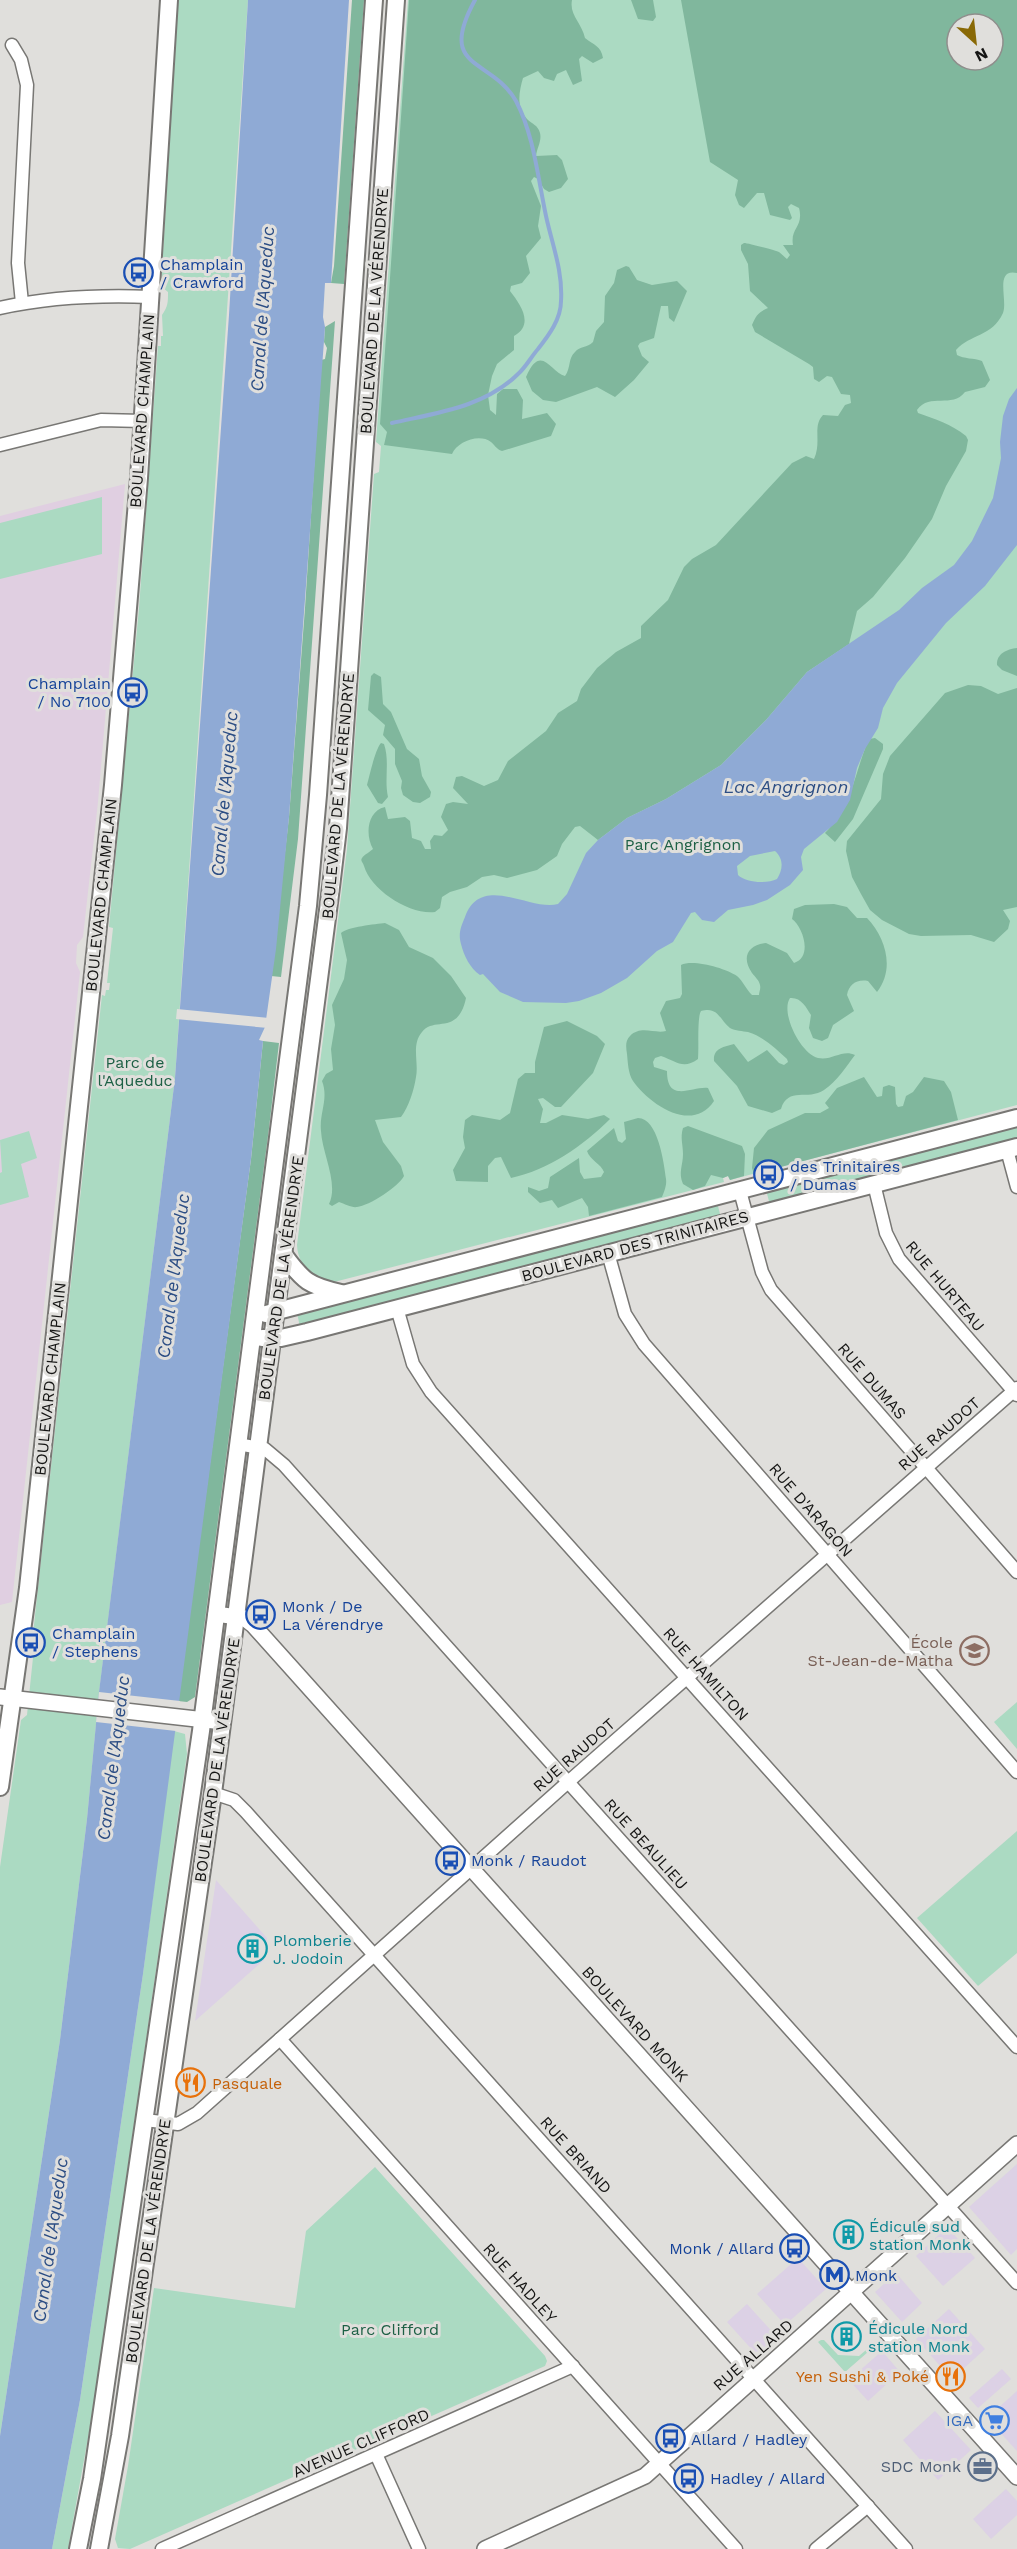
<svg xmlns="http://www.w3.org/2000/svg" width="1017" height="2549" font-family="'Work Sans',sans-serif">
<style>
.commercial{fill:#dcd1e5}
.medical{fill:#e0cfe1}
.green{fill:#abdac2;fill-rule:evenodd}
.forest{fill:#80b79d;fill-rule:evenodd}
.water{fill:#8faad5;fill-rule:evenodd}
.pier{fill:#e0dfdc}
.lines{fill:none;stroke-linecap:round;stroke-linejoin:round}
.stream{stroke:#8faad5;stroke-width:4}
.minor-casing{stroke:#787774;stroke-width:15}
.tertiary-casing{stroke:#787774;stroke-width:18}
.secondary-casing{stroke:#787774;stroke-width:20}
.minor{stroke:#fff;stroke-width:12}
.tertiary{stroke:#fff;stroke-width:15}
.secondary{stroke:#fff;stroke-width:16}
.labels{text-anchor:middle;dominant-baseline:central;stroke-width:6;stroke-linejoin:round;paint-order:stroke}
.transit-label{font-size:16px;fill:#164399;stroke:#e0dfdc;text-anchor:start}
.street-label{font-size:16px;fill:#151514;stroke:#e0dfdc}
.park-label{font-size:16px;fill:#1d6045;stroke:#e0dfdc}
.education-label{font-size:16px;fill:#785e54;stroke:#e0dfdc;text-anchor:end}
.culture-label{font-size:16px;fill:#0d838f;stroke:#e0dfdc;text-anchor:start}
.food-label{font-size:16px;fill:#c56008;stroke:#e0dfdc;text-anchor:start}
.shop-label{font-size:16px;fill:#366cbe;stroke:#e0dfdc;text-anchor:end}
.service-label{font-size:16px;fill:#4e5e75;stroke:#e0dfdc;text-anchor:end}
.water-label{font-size:18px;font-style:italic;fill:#2b4d84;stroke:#e0dfdc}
</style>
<rect width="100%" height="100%" fill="#e0dfdc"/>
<g class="commercial">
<path d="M216 1880 267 1938 264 1960 195 2021Z"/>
<path d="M1017 2164V2249L1011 2255 969 2207Z"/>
<path d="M949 2229 975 2258 943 2286 916 2256 944 2230Z"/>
<path d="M798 2258 826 2289 785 2325 757 2294Z"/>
<path d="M896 2273 922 2303 902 2322 875 2292Z"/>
<path d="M747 2304 777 2337 759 2353 757 2351 755 2353 727 2322Z"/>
<path d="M949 2309 985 2349 952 2379 916 2339Z"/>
<path d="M882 2351 900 2372 868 2401 849 2380Z"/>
<path d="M1002 2369 1011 2379 978 2408 969 2398Z"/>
<path d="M1017 2391V2451L987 2418Z"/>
<path d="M935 2411 971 2450 938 2480 903 2440Z"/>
<path d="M1006 2489 1017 2501V2515L991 2539 973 2519Z"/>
</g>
<path class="medical" d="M125 484 98 802 83 937 77 945 76 963 80 972 12 1602 0 1605V516Z"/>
<g class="green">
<path d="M178 0H248L175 1078 99 1693 87 1819 60 2040 0 2436V1867L21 1720 27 1715 34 1648H39L40 1642 34 1641 35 1634H33L102 995 105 996 106 990H109L110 983H107L113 928 109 927 139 608 158 346H161V336H163L162 315C168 306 168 303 168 292L162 287V270Z"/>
<path d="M408 0H1017V1105L730 1180 728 1176 723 1178 724 1182 334 1282C313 1280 298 1266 297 1245L347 849 374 474 379 472 381 446 376 442ZM957 24H993V60H957Z"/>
<path d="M102 497V554L0 579V523Z"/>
<path d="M1017 1125V1141L770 1205 766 1190Z"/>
<path d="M29 1131 37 1158 21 1164 29 1197 0 1205V1173L2 1172 0 1140Z"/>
<path d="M717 1202 721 1218 300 1327 297 1313Z"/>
<path d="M1017 1702V1749L994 1722Z"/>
<path d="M174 1731 185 1734 187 1754 93 2410 68 2549H52L80 2400 143 1974Z"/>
<path d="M1017 1831V1953L978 1986 917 1918Z"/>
<path d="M375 2167 545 2356 547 2361 545 2366 130 2549 118 2548 115 2539 128 2466 154 2288 295 2308 306 2231Z"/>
<path d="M821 2340H824L838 2355 859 2356 872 2345H876L845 2372 818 2342Z"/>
</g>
<g class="forest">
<path d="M352 0H364L344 284 331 283 334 266Z"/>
<path d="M409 0H572C569 15 582 23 585 38 594 45 601 46 603 58L593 63 582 56 579 59 582 81 573 85 566 70 557 74 554 81 544 78 538 71 523 78C519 92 516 107 527 119 532 124 538 125 540 133 542 141 537 148 536 156L557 155 562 160 568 179 561 188 549 192 544 189 538 179 534 177 531 181 541 206 538 226 541 238 526 256 530 273 522 283 511 286 510 291C520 304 535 324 514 336V350L497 364 492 376 488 395 490 410 496 415 497 394 503 389H517L523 400 522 419 547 413 556 424 551 436 502 451C496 449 495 445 491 442 479 433 457 442 452 454L384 445 387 432 380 424Z"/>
<path d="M631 0H653L656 17 653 21 638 19Z"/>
<path d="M681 0H1017V273C994 268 1008 300 1003 313 992 337 970 334 956 350L957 355C964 359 974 358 982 361L990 380 985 387 965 392C952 409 930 392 917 410L918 413C935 419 951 424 966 436L968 440 966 451 946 486 932 519 905 558 873 597 857 611 849 644 807 672 766 720 721 765 666 799 627 818 598 840 580 826 575 827 562 844 557 856 537 870 507 878 494 875 482 877 467 887 450 892 442 897 440 908 435 912C409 915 371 890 364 866 363 862 360 861 362 858 364 855 371 851 373 849 365 835 367 811 385 807L388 819 405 817 410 821 412 838 421 841 425 849H431L430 841 434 835 442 836 448 830 441 817 446 804 453 802 468 804 453 788 456 777 462 776 484 786 498 780 508 761 546 731 558 713 577 701 581 689 597 668 616 652 641 638V626L668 600 684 567 692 559 716 545 792 463 806 456 814 459C822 442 812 426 823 415L838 416 845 405 851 403 850 395 841 394 832 377 827 376 819 382 814 379 813 367 809 364 755 332 752 325C756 315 759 312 768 308L750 291 748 264 741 250V245L744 243C748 243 777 251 779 252 782 254 784 257 787 259L790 255 783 245H793C790 228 804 227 799 208L791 204 788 207 792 218 790 220 770 215 764 193H757L744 208 739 205 735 195 738 180 710 162ZM957 24H993V60H957Z"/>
<path d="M626 266 629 267 637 280 652 285 677 281 687 291 674 322 669 318 668 306H661L654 338 640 343 638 346 642 356 649 362 634 380 615 397 597 387 556 402 543 400 532 391 526 377C541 342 551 373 565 376 571 368 568 358 575 352 580 346 587 348 593 342L596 331 604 322 605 296 614 283 617 270Z"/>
<path d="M335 321 298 839 281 977 271 976 289 817 305 608 321 360 325 359 327 348 324 342 325 327Z"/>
<path d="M1017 648V676L1002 670 997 665C996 654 1007 649 1017 648Z"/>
<path d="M374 673 381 677 383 704 391 712 407 749 419 759 422 776 431 792 430 797 420 803 413 802 403 795 401 788 402 781 395 764V749L383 735 385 725 368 710 371 676Z"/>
<path d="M968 685 981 686 998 694 1017 688V907L1003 910 1010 921 1008 929 994 942 971 935 921 936 909 934 882 920 870 910 861 894 852 877 846 851 847 841 881 799 883 774 890 756 945 693Z"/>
<path d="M875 738 883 744V749L853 819 835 842 825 833C853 805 854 773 869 739Z"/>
<path d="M381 743 384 744C390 762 384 779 388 797L382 804 378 803 367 785C370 774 375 750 381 743Z"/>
<path d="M834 904 847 907 857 918H867C886 938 895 969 877 992L868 981C857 979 849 984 847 995L854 1011 833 1025 828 1038 822 1041 813 1038 809 1028 811 1015C806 1007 801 997 790 998 780 1013 801 1054 818 1058 832 1061 842 1049 855 1055 846 1067 837 1081 824 1090 808 1101 788 1086 781 1109L772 1113 748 1106 737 1086 714 1061C713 1048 724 1047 734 1044L748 1062 767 1050 779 1063 784 1065 788 1062 787 1059C775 1048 764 1037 748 1032 743 1031 735 1031 730 1028 719 1019 718 1006 701 1011 697 1017 699 1048 698 1059 683 1070 676 1061 661 1056L655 1058 653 1062 654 1067 667 1071C667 1104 692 1086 708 1088L714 1101C692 1134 649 1104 633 1081 628 1073 628 1063 627 1054 626 1047 625 1041 630 1036 641 1025 654 1034 666 1031L660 1013 666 1001 680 998 682 994 681 965C693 959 725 968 737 976 743 981 746 989 752 995H759C759 992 761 989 760 985 759 980 755 977 752 973 741 957 748 945 766 943L787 953 794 963C813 957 803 927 792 919L794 909 805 905Z"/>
<path d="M385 923 399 930 409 947 433 958 451 976 466 998C458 1036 434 1016 422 1032 411 1045 419 1062 416 1077 414 1090 409 1106 401 1117L375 1120 383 1142 401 1166 404 1176C399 1186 369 1206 357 1207 352 1208 345 1204 339 1202L332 1206 329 1204C339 1184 322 1153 321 1131 319 1113 329 1099 322 1081L326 1074 333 1070 331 1049 335 1025 332 1005 344 979 347 960 341 933C347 927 376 924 385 923Z"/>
<path d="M567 1021 597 1036 605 1044 593 1073 561 1107H555L543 1098 538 1099 543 1109 540 1123H546L562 1115 588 1119 604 1115 610 1119C583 1146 548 1170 511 1178L501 1157 495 1158 488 1166V1182L456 1181 453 1170 465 1148 463 1137 465 1120 472 1115 500 1120 510 1113 518 1079 525 1073H535V1062L544 1027Z"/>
<path d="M263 1041 279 1043 269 1128 195 1697 187 1702 178 1701 251 1159Z"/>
<path d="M864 1077 877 1097 882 1096 883 1087 889 1085 895 1087 896 1104 898 1107 903 1106 906 1096 913 1092 924 1077 944 1081 951 1092 958 1120 754 1174 752 1168 754 1148 768 1130 805 1113H820L829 1108 825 1103 837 1088Z"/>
<path d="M638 1118C658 1118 664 1163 666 1179 667 1185 664 1192 662 1197L589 1216 588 1207 582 1198 558 1208 552 1200 540 1203 528 1192V1187L539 1191 548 1188 550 1177 579 1158 580 1172 584 1179 601 1177 604 1172C601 1164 590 1160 587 1151L614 1128 618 1141 622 1143 626 1139 624 1122Z"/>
<path d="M688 1126 742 1146 745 1154 744 1176 730 1180 728 1176 723 1178 711 1175 705 1186 693 1190 683 1184C678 1172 683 1166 683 1154 683 1144 680 1138 683 1128Z"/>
</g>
<g class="water">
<path d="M248 0H349L331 283H325L323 317 325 327 289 817 276 949 265 1027 259 1040 263 1041 251 1159 143 1974 80 2400 52 2549H0V2436L60 2040 87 1819 99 1692 175 1078 229 315Z"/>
<path d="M1017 388V545L985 586 946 623 897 683 883 708 878 728 865 749 857 768 850 800 837 822 804 849 801 857 803 870 790 885 767 900 753 905 728 910 714 922 702 920 695 912 691 913 673 942 657 951 627 978 601 993 579 1001 566 1003 523 1002 500 992 483 974 480 975C470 968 464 956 461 944 458 933 461 927 465 917 481 872 531 912 558 904L567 894 586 853 598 840 627 818 666 799 721 765 766 720 807 672 899 610 922 588 954 565 972 541 993 498 1001 458 1000 442 1003 416 1009 399ZM775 851C784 859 783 870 777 879 767 884 746 883 738 875L737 866 750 856Z"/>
</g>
<g class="pier">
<path d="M177 1009 269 1018 268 1028 176 1019Z"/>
<path d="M99 1692 180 1701 176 1731 96 1722Z"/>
</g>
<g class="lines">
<path class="stream" d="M392 423C436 413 485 407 518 374 526 367 531 357 538 349 549 335 561 319 561 301 563 271 552 244 546 216 538 179 534 135 516 101 491 57 436 71 475 0"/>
<defs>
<g id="minor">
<path d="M12 45 21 60 27 85 18 263 22 303"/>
<path d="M0 308C50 297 99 295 150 297"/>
<path d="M0 445 101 420 143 421"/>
<path d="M1007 1150 1017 1187"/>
<path d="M874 1184 886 1233 899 1259 1017 1395"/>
<path d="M740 1191 762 1272 771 1290 1017 1572"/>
<path d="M608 1253 625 1314 644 1344 1017 1772"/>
<path d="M397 1308 413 1364 431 1392 1017 2047"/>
<path d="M238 1444 265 1449 284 1465 1017 2283"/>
<path d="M213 1793 234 1800 246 1812 906 2549"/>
<path d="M280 2039 736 2549"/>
<path d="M145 2120 178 2124 197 2113 576 1775 1017 1388"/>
<path d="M376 2454 419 2549"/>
<path d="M162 2549 573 2366"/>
<path d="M816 2549 868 2506"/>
</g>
<g id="tertiary">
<path d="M216 1614 244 1618 253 1625 1017 2477"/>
<path d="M0 1697 223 1722"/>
<path d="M485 2549 645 2476 1017 2144"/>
</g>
<g id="secondary">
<path d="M284 1255C303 1281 309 1286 341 1293"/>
<path d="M266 1314 1017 1118"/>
<path d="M262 1338H281L307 1332 1017 1147"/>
<path d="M0 1787 28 1588 113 785 139 478 169 0"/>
<path d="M78 2549 92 2479 201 1731 308 906 318 795 374 0"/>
<path d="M99 2549 120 2436 213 1793 331 887 338 828 396 0"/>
</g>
</defs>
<use href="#minor" class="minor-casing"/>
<use href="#tertiary" class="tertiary-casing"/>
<use href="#secondary" class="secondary-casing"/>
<use href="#minor" class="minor"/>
<use href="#tertiary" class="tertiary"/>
<use href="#secondary" class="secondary"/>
</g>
<defs>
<symbol id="bus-ring" viewBox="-11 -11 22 22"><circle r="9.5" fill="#e0dfdc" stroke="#1a4fb4" stroke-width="1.5"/><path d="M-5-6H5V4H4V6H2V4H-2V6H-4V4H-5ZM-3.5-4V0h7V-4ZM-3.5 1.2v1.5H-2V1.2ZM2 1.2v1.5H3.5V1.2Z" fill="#1a4fb4"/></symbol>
<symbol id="school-ring" viewBox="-11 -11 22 22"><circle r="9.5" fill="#e0dfdc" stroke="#8d6e63" stroke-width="1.5"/><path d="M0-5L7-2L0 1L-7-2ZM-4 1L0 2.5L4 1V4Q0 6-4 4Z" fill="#8d6e63"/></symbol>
<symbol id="building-ring" viewBox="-11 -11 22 22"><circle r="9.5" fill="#e0dfdc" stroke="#0f9aa8" stroke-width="1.5"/><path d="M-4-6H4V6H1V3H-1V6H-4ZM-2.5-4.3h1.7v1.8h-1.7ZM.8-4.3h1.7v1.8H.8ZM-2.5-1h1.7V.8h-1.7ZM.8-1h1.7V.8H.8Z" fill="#0f9aa8"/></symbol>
<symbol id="restaurant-ring" viewBox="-11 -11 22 22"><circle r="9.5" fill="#e0dfdc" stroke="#e8710a" stroke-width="1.5"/><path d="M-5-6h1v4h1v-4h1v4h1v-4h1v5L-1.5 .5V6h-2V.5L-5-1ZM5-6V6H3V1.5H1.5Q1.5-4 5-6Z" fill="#e8710a"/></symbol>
<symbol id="metro-ring" viewBox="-11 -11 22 22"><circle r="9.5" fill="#e0dfdc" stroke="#1a4fb4" stroke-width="1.5"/><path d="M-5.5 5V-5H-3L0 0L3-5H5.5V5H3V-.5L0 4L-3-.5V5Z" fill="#1a4fb4"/></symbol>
<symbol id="supermarket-ring" viewBox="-11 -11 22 22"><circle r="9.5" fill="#e0dfdc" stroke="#3f7fe0" stroke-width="1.5"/><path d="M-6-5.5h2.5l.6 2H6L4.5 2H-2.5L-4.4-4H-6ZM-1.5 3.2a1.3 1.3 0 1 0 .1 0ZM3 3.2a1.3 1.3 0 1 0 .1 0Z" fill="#3f7fe0"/></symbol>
<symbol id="office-ring" viewBox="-11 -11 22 22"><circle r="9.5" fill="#e0dfdc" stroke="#5c6f8a" stroke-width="1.5"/><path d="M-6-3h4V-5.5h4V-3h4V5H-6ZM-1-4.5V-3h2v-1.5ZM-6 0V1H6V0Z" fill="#5c6f8a"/></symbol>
</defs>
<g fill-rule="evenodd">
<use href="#bus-ring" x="122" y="256" width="33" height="33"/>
<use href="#bus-ring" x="116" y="676" width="33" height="33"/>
<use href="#bus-ring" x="752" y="1158" width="33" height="33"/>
<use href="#bus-ring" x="244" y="1598" width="33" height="33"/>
<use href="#bus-ring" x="14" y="1626" width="33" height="33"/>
<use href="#school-ring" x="958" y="1634" width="33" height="33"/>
<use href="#bus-ring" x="434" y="1844" width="33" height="33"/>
<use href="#building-ring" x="236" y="1932" width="33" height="33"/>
<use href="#restaurant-ring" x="174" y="2066" width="33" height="33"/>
<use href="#building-ring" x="832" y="2218" width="33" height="33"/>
<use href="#bus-ring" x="778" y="2232" width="33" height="33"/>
<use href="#metro-ring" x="818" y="2258" width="33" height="33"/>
<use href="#building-ring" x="830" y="2320" width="33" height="33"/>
<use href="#restaurant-ring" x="934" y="2360" width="33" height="33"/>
<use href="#supermarket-ring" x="978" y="2404" width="33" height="33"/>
<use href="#bus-ring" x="654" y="2422" width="33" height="33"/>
<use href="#office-ring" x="966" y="2450" width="33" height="33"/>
<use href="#bus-ring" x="672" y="2462" width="33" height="33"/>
</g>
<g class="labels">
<g class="transit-label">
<text x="160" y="264">Champlain<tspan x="160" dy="18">/ Crawford</tspan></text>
<text x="111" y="683" text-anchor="end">Champlain<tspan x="111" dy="18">/ No 7100</tspan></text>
<text x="790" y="1166">des Trinitaires<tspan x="790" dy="18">/ Dumas</tspan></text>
<text x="282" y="1606">Monk / De<tspan x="282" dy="18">La Vérendrye</tspan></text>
<text x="52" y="1633">Champlain<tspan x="52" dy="18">/ Stephens</tspan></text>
<text x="471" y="1860">Monk / Raudot</text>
<text x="774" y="2248" text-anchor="end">Monk / Allard</text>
<text x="855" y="2275">Monk</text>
<text x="691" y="2439">Allard / Hadley</text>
<text x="710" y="2478">Hadley / Allard</text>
</g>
<g class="street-label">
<text transform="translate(374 311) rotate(-86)">BOULEVARD DE LA VÉRENDRYE</text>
<text transform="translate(142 411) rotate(-86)">BOULEVARD CHAMPLAIN</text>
<text transform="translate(338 796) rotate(-85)">BOULEVARD DE LA VÉRENDRYE</text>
<text transform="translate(101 895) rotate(-84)">BOULEVARD CHAMPLAIN</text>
<text transform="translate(635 1246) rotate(-15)">BOULEVARD DES TRINITAIRES</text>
<text transform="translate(281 1278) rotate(-82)">BOULEVARD DE LA VÉRENDRYE</text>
<text transform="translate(945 1286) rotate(50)">RUE HURTEAU</text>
<text transform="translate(50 1379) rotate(-84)">BOULEVARD CHAMPLAIN</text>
<text transform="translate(872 1381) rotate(49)">RUE DUMAS</text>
<text transform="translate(939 1434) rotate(-41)">RUE RAUDOT</text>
<text transform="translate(811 1510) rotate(49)">RUE D'ARAGON</text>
<text transform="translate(706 1674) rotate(48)">RUE HAMILTON</text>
<text transform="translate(574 1755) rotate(-41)">RUE RAUDOT</text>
<text transform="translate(217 1760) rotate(-82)">BOULEVARD DE LA VÉRENDRYE</text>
<text transform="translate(646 1844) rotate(48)">RUE BEAULIEU</text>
<text transform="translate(635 2024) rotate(48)">BOULEVARD MONK</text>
<text transform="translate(576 2155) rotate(48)">RUE BRIAND</text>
<text transform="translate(148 2241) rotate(-82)">BOULEVARD DE LA VÉRENDRYE</text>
<text transform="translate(520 2283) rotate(48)">RUE HADLEY</text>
<text transform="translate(753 2355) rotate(-41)">RUE ALLARD</text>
<text transform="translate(361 2443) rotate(-24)">AVENUE CLIFFORD</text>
</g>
<g class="park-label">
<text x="683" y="844">Parc Angrignon</text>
<text x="135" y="1062">Parc de<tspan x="135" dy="18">l'Aqueduc</tspan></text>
<text x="390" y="2329">Parc Clifford</text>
</g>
<g class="education-label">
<text x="953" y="1642">École<tspan x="953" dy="18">St-Jean-de-Matha</tspan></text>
</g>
<g class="culture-label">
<text x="273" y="1940">Plomberie<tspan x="273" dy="18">J. Jodoin</tspan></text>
<text x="869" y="2226">Édicule sud<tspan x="869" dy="18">station Monk</tspan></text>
<text x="868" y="2328">Édicule Nord<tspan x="868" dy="18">station Monk</tspan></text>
</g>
<g class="food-label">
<text x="212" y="2083">Pasquale</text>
<text x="929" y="2376" text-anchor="end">Yen Sushi &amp; Poké</text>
</g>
<g class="shop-label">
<text x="973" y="2420">IGA</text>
</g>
<g class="service-label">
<text x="961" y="2466">SDC Monk</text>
</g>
<g class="water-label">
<text transform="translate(262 309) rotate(-86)">Canal de l'Aqueduc</text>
<text x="786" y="786">Lac Angrignon</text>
<text transform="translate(224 794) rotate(-85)">Canal de l'Aqueduc</text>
<text transform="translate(173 1276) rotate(-83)">Canal de l'Aqueduc</text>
<text transform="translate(113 1758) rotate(-83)">Canal de l'Aqueduc</text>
<text transform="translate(50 2240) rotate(-82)">Canal de l'Aqueduc</text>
</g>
</g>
<g transform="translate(975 42) rotate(153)"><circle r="28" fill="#e0dfdc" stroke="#8f8e8c" stroke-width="1.5"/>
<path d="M0-4.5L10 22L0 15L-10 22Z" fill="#896906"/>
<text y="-9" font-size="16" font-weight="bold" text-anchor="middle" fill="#151514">N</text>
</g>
</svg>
